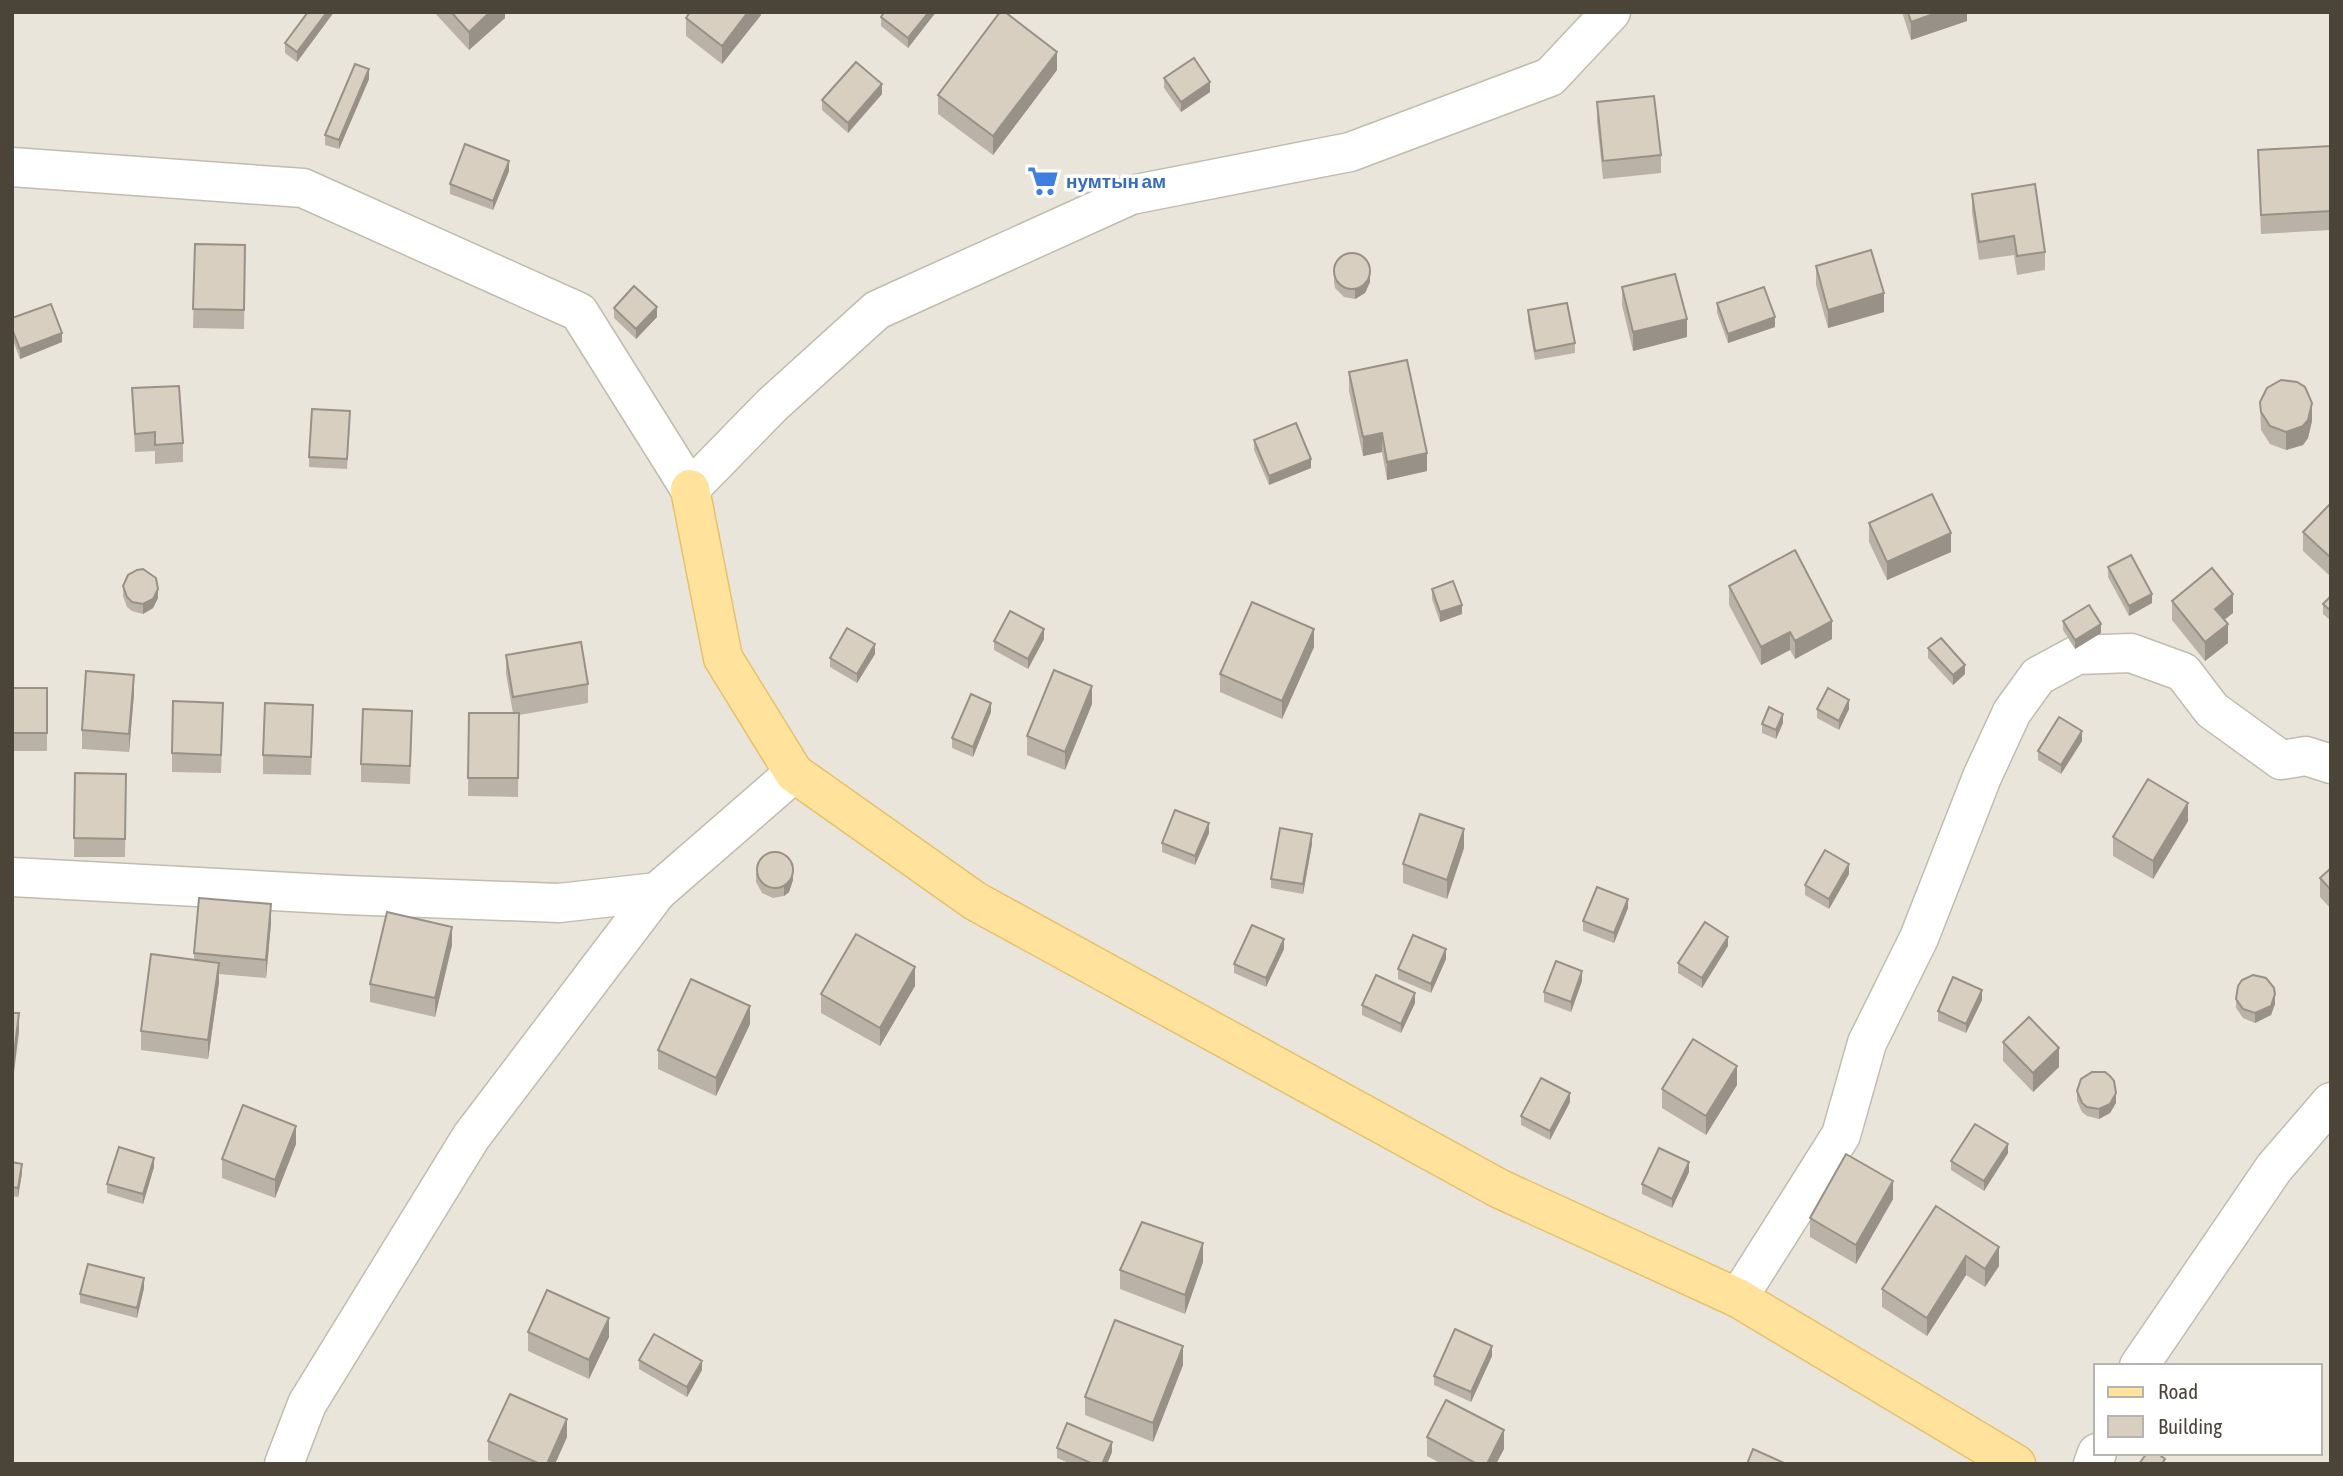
<svg xmlns="http://www.w3.org/2000/svg" width="2343" height="1476" font-family="'Asap Condensed',sans-serif">
<style>
.residential{fill:#eae5da;fill-rule:evenodd}
.lines{fill:none;stroke-linecap:round;stroke-linejoin:round}
.minor-casing{stroke:#c2bbae;stroke-width:41}
.major-casing{stroke:#e6c16a;stroke-width:41}
.minor{stroke:#fff;stroke-width:38}
.major{stroke:#ffe39c;stroke-width:38}
.wall{fill:#bab2a6}
.shaded-wall{fill:#979187}
.building{fill:#d8cfc1;stroke:#979187;stroke-width:2}
.labels{text-anchor:middle;dominant-baseline:central;stroke-width:7;stroke-linejoin:round;paint-order:stroke}
.shop-label{font-size:19px;font-weight:bold;fill:#366cbe;stroke:#fff;text-anchor:start}
</style>
<rect width="100%" height="100%" fill="#f6f3ec"/>
<path class="residential" d="M12 12H2331V1464H12ZM2096 1366H2320V1453H2096Z"/>
<g class="lines">
<defs>
<g id="minor">
<path d="M12 167 303 188 579 312 690 489 772 405 877 310 1131 195 1350 152 1550 77 1611 12"/>
<path d="M12 877 346 895 559 903 657 892 794 773"/>
<path d="M1738 1298 1841 1135 1867 1043 1919 938 1982 777 2012 712 2038 676 2077 655 2131 653 2183 672 2212 710 2281 760 2306 756 2331 764"/>
<path d="M2139 1366 2274 1168 2331 1102"/>
<path d="M284 1464 307 1404 471 1137 657 892"/>
<path d="M2093 1464 2097 1453"/>
</g>
<path id="major" d="M690 489 723 658 794 773 975 901 1500 1189 1738 1298 2016 1464"/>
</defs>
<use href="#minor" class="minor-casing"/>
<use href="#major" class="major-casing"/>
<use href="#minor" class="minor"/>
<use href="#major" class="major"/>
</g>
<g class="wall">
<path d="M308 12H334L297 62 285 53V43Z"/>
<path d="M434 12H505V18L469 50Z"/>
<path d="M761 12V15L722 64 686 36V18Z"/>
<path d="M884 12H936L908 48 881 26V17Z"/>
<path d="M1902 12H1967V21L1911 40Z"/>
<path d="M1057 70 993 155 938 114V95Z"/>
<path d="M1164 78 1210 92 1181 112 1164 88Z"/>
<path d="M369 79 339 149 325 145V135Z"/>
<path d="M882 94 848 133 822 110V100Z"/>
<path d="M1597 102 1661 155V173L1603 179 1597 121Z"/>
<path d="M2331 146V230L2261 234 2258 150Z"/>
<path d="M509 171 493 210 450 194V184Z"/>
<path d="M1972 194 2045 252V270L2017 275 2014 255 1979 260 1972 212Z"/>
<path d="M195 244 245 245 244 329 193 328Z"/>
<path d="M1816 266 1884 312 1828 328 1816 285Z"/>
<path d="M1334 273 1370 282 1365 293 1355 299 1344 297 1335 288 1334 282Z"/>
<path d="M1622 287 1687 337 1633 351 1622 305Z"/>
<path d="M1717 303 1775 327 1728 343 1717 313Z"/>
<path d="M614 308 657 317 636 339 614 318Z"/>
<path d="M1528 310 1575 343V353L1535 360 1528 320Z"/>
<path d="M12 318 62 342 20 359 12 338Z"/>
<path d="M1349 372 1427 471 1387 480 1382 452 1363 456 1349 391Z"/>
<path d="M132 388 183 443V462L155 464V451L135 452Z"/>
<path d="M2260 402 2312 421 2308 438 2303 445 2286 450 2270 444 2261 430Z"/>
<path d="M350 421 347 469 309 467V457Z"/>
<path d="M1254 440 1311 468 1269 485 1254 450Z"/>
<path d="M2331 503V577L2303 551V532Z"/>
<path d="M1869 523 1951 552 1887 580 1869 542Z"/>
<path d="M2108 567 2152 603 2129 616 2108 577Z"/>
<path d="M123 586 158 598 153 608 143 614 132 611 127 607 123 596Z"/>
<path d="M1729 586 1832 639 1795 659 1790 650 1761 665 1729 605Z"/>
<path d="M1432 589 1462 614 1440 622 1432 599Z"/>
<path d="M2331 596V621L2323 614V604Z"/>
<path d="M2172 601 2233 613 2224 620 2228 643 2205 661 2172 620Z"/>
<path d="M2063 621 2101 633 2075 649 2063 630Z"/>
<path d="M1044 639 1028 669 994 650V641Z"/>
<path d="M1314 647 1282 719 1220 692V674Z"/>
<path d="M1928 648 1965 674 1953 685 1928 658Z"/>
<path d="M875 654 857 683 830 667V658Z"/>
<path d="M506 655 588 684V703L519 715 518 797 468 796 469 713H513L506 674Z"/>
<rect x="12" y="688" width="35" height="63"/>
<path d="M134 694 129 752 82 749V730Z"/>
<path d="M1092 704 1065 770 1027 755V736Z"/>
<path d="M1817 709H1849L1839 730 1817 718Z"/>
<path d="M991 712 973 757 952 748V738Z"/>
<path d="M223 721 221 773 172 772V753Z"/>
<path d="M313 723 311 775 263 774V755Z"/>
<path d="M1783 723 1776 739 1762 733V724Z"/>
<path d="M412 730 410 784 361 782V764Z"/>
<path d="M2082 741 2061 774 2038 760V751Z"/>
<path d="M75 773 126 774 125 857H74Z"/>
<path d="M2188 821 2153 879 2113 856V837Z"/>
<path d="M1209 833 1195 865 1162 852V843Z"/>
<path d="M1312 844 1303 894 1271 888V879Z"/>
<path d="M1464 848 1447 899 1403 883V864Z"/>
<path d="M2331 868V909L2320 897V878Z"/>
<path d="M756 873 793 880 789 892 784 896 773 898 762 893 756 882Z"/>
<path d="M1849 874 1829 909 1805 895V885Z"/>
<path d="M1628 908 1614 943 1583 931V921Z"/>
<path d="M271 923 266 978 219 974V982L208 1059 141 1050V1031L194 960V953Z"/>
<path d="M452 945 435 1017 370 1002V984Z"/>
<path d="M1728 946 1702 988 1678 973V963Z"/>
<path d="M1284 949 1266 987 1234 973V964Z"/>
<path d="M1446 959 1431 993 1398 979V969Z"/>
<path d="M1582 981 1571 1012 1544 1002V992Z"/>
<path d="M915 986 880 1046 821 1013V994Z"/>
<path d="M2236 999 2275 1004 2271 1015 2255 1023 2243 1018 2236 1008Z"/>
<path d="M1982 1000 1966 1033 1938 1021V1011Z"/>
<path d="M1415 1003 1401 1033 1362 1015V1005Z"/>
<path d="M750 1024 716 1096 658 1069V1050Z"/>
<path d="M2003 1042 2059 1067 2033 1092 2003 1061Z"/>
<path d="M1737 1085 1706 1135 1662 1108V1089Z"/>
<path d="M2077 1091 2116 1103 2110 1113 2099 1119 2087 1116 2082 1112 2077 1101Z"/>
<path d="M1570 1102 1550 1140 1521 1125V1116Z"/>
<path d="M296 1144 275 1198 222 1178V1159Z"/>
<path d="M2008 1153 1984 1191 1951 1170V1161Z"/>
<path d="M12 1162 22 1173 18 1197 12 1196Z"/>
<path d="M154 1167 143 1204 107 1193V1184Z"/>
<path d="M1689 1172 1672 1208 1642 1194V1184Z"/>
<path d="M1893 1199 1856 1264 1810 1237V1218Z"/>
<path d="M1936 1206 1999 1266 1985 1287 1966 1275 1927 1336 1882 1307V1289Z"/>
<path d="M1203 1262 1185 1314 1120 1289V1270Z"/>
<path d="M144 1288 137 1318 80 1303V1294Z"/>
<path d="M528 1332 609 1337 589 1379 528 1351Z"/>
<path d="M1492 1356 1471 1402 1434 1385V1376Z"/>
<path d="M639 1360 702 1370 687 1397 639 1369Z"/>
<path d="M1183 1365 1153 1442 1085 1415V1397Z"/>
<path d="M567 1437 555 1464H497L488 1460V1441Z"/>
<path d="M1427 1437 1504 1449 1496 1464H1442L1427 1456Z"/>
<path d="M1057 1448 1112 1452 1107 1464H1071L1057 1458Z"/>
</g>
<g class="shaded-wall">
<path d="M327 12H334L297 62V52Z"/>
<path d="M490 12H505V18L469 50V32Z"/>
<path d="M748 12H761V15L722 64V46Z"/>
<path d="M929 12H936L908 48V38Z"/>
<path d="M1939 12H1967V21L1911 40V22Z"/>
<path d="M1057 52V70L993 155V136Z"/>
<path d="M369 69V79L339 149V140Z"/>
<path d="M1210 82V92L1181 112V102Z"/>
<path d="M882 84V94L848 133V123Z"/>
<path d="M509 161V171L493 210V201Z"/>
<path d="M1370 273V282L1365 293 1355 299V289Z"/>
<path d="M1884 293V312L1828 328V310Z"/>
<path d="M657 307V317L636 339V329Z"/>
<path d="M1775 317V327L1728 343V334Z"/>
<path d="M1687 319V337L1633 351V332Z"/>
<path d="M62 333V342L20 359V349Z"/>
<path d="M2312 403V421L2308 438 2303 445 2286 450V432Z"/>
<path d="M1382 433V452L1363 456V437Z"/>
<path d="M1427 453V471L1387 480V462Z"/>
<path d="M1311 459V468L1269 485V476Z"/>
<path d="M1951 533V552L1887 580V562Z"/>
<path d="M158 589V598L153 608 143 614V604Z"/>
<path d="M2152 594V603L2129 616V606Z"/>
<path d="M2233 594V613L2215 627V609Z"/>
<path d="M1462 605V614L1440 622V612Z"/>
<path d="M1832 621V639L1795 659V641Z"/>
<path d="M2101 624V633L2075 649V640Z"/>
<path d="M2228 624V643L2205 661V642Z"/>
<path d="M1044 629V639L1028 669V659Z"/>
<path d="M1314 629V647L1282 719V701Z"/>
<path d="M1790 632V650L1761 665V647Z"/>
<path d="M875 644V654L857 683V674Z"/>
<path d="M1965 665V674L1953 685V675Z"/>
<path d="M134 675V694L129 752V734Z"/>
<path d="M1092 686V704L1065 770V752Z"/>
<path d="M1849 700V709L1839 730V721Z"/>
<path d="M991 703V712L973 757V747Z"/>
<path d="M1783 714V723L1776 739V730Z"/>
<path d="M2082 731V741L2061 774V765Z"/>
<path d="M2188 803V821L2153 879V861Z"/>
<path d="M1209 823V833L1195 865V856Z"/>
<path d="M1464 829V848L1447 899V880Z"/>
<path d="M1312 834V844L1303 894V884Z"/>
<path d="M1849 864V874L1829 909V899Z"/>
<path d="M793 871V880L789 892 784 896V886Z"/>
<path d="M1628 899V908L1614 943V933Z"/>
<path d="M271 904V923L266 978V960Z"/>
<path d="M452 927V945L435 1017V998Z"/>
<path d="M1728 937V946L1702 988V978Z"/>
<path d="M1284 939V949L1266 987V978Z"/>
<path d="M1446 949V959L1431 993V984Z"/>
<path d="M219 963V982L208 1059V1040Z"/>
<path d="M915 967V986L880 1046V1028Z"/>
<path d="M1582 971V981L1571 1012V1002Z"/>
<path d="M1982 990V1000L1966 1033V1024Z"/>
<path d="M1415 993V1003L1401 1033V1024Z"/>
<path d="M2275 994V1004L2271 1015 2255 1023V1013Z"/>
<path d="M750 1006V1024L716 1096V1078Z"/>
<path d="M19 1013V1032L12 1088V1070Z"/>
<path d="M2059 1048V1067L2033 1092V1073Z"/>
<path d="M1737 1066V1085L1706 1135V1116Z"/>
<path d="M1570 1093V1102L1550 1140V1131Z"/>
<path d="M2116 1093V1103L2110 1113 2099 1119V1109Z"/>
<path d="M296 1126V1144L275 1198V1180Z"/>
<path d="M2008 1144V1153L1984 1191V1181Z"/>
<path d="M154 1158V1167L143 1204V1194Z"/>
<path d="M1689 1162V1172L1672 1208V1199Z"/>
<path d="M22 1164V1173L18 1197V1188Z"/>
<path d="M1893 1181V1199L1856 1264V1245Z"/>
<path d="M1203 1243V1262L1185 1314V1295Z"/>
<path d="M1999 1247V1266L1985 1287V1269Z"/>
<path d="M1966 1256V1275L1927 1336V1318Z"/>
<path d="M144 1278V1288L137 1318V1308Z"/>
<path d="M609 1318V1337L589 1379V1360Z"/>
<path d="M1183 1346V1365L1153 1442V1423Z"/>
<path d="M1492 1346V1356L1471 1402V1392Z"/>
<path d="M702 1361V1370L687 1397V1387Z"/>
<path d="M567 1419V1437L555 1464H547Z"/>
<path d="M1504 1430V1449L1496 1464H1487Z"/>
<path d="M1112 1442V1452L1107 1464H1102Z"/>
</g>
<g class="building">
<path d="M308 12H327L297 52 285 43Z"/>
<path d="M451 12H490L469 32Z"/>
<path d="M690 12H748L722 46 686 18Z"/>
<path d="M884 12H929L908 38 881 17Z"/>
<path d="M1000 12H1005L1057 52 993 136 938 95Z"/>
<path d="M1908 12H1939L1911 22Z"/>
<path d="M1194 58 1210 82 1181 102 1164 78Z"/>
<path d="M856 62 882 84 848 123 822 100Z"/>
<path d="M355 64 369 69 339 140 325 135Z"/>
<path d="M1654 96 1661 155 1603 161 1597 102Z"/>
<path d="M465 144 509 161 493 201 450 184Z"/>
<path d="M2331 146V211L2261 215 2258 150Z"/>
<path d="M2035 184 2045 252 2017 256 2014 236 1979 242 1972 194Z"/>
<path d="M195 244 245 245 244 310 193 309Z"/>
<path d="M1871 250 1884 293 1828 310 1816 266Z"/>
<circle cx="1352" cy="271" r="18"/>
<path d="M1675 274 1687 319 1633 332 1622 287Z"/>
<path d="M634 286 657 307 636 329 614 308Z"/>
<path d="M1764 287 1775 317 1728 334 1717 303Z"/>
<path d="M1567 303 1575 343 1535 351 1528 310Z"/>
<path d="M51 304 62 333 20 349 12 329V318Z"/>
<path d="M1407 360 1427 453 1387 462 1382 433 1363 437 1349 372Z"/>
<path d="M2281 380 2297 382 2305 387 2312 403 2308 420 2303 426 2286 432 2270 426 2261 412 2260 402 2267 388Z"/>
<path d="M179 386 183 443 155 445V432L135 434 132 388Z"/>
<path d="M312 409 350 411 347 459 309 457Z"/>
<path d="M1296 423 1311 459 1269 476 1254 440Z"/>
<path d="M1932 494 1951 533 1887 562 1869 523Z"/>
<path d="M2331 503V558L2303 532Z"/>
<path d="M1795 550 1832 621 1795 641 1790 632 1761 647 1729 586Z"/>
<path d="M2131 555 2152 594 2129 606 2108 567Z"/>
<path d="M2212 568 2233 594 2215 609 2228 624 2205 642 2172 601Z"/>
<path d="M143 569 156 578 158 589 153 599 143 604 132 602 127 597 123 586 128 575 137 570Z"/>
<path d="M1453 581 1462 605 1440 612 1432 589Z"/>
<path d="M2331 596V611L2323 604Z"/>
<path d="M1252 602 1314 629 1282 701 1220 674Z"/>
<path d="M2089 605 2101 624 2075 640 2063 621Z"/>
<path d="M1010 611 1044 629 1028 659 994 641Z"/>
<path d="M847 628 875 644 857 674 830 658Z"/>
<path d="M1941 638 1965 665 1953 675 1928 648Z"/>
<path d="M581 642 588 684 513 697 506 655Z"/>
<path d="M1054 670 1092 686 1065 752 1027 736Z"/>
<path d="M86 671 134 675 129 734 82 730Z"/>
<rect x="12" y="688" width="35" height="45"/>
<path d="M1828 688 1849 700 1839 721 1817 709Z"/>
<path d="M971 694 991 703 973 747 952 738Z"/>
<path d="M173 701 223 703 221 755 172 753Z"/>
<path d="M265 703 313 705 311 757 263 755Z"/>
<path d="M1769 707 1783 714 1776 730 1762 724Z"/>
<path d="M363 709 412 711 410 766 361 764Z"/>
<path d="M469 713H519L518 778H468Z"/>
<path d="M2059 717 2082 731 2061 765 2038 751Z"/>
<path d="M75 773 126 774 125 839 74 838Z"/>
<path d="M2148 779 2188 803 2153 861 2113 837Z"/>
<path d="M1175 810 1209 823 1195 856 1162 843Z"/>
<path d="M1420 814 1464 829 1447 880 1403 864Z"/>
<path d="M1280 828 1312 834 1303 884 1271 879Z"/>
<path d="M1825 850 1849 864 1829 899 1805 885Z"/>
<circle cx="775" cy="870" r="18"/>
<path d="M2331 868V890L2320 878Z"/>
<path d="M1597 887 1628 899 1614 933 1583 921Z"/>
<path d="M199 898 271 904 266 960 194 953Z"/>
<path d="M387 912 452 927 435 998 370 984Z"/>
<path d="M1705 922 1728 937 1702 978 1678 963Z"/>
<path d="M1252 925 1284 939 1266 978 1234 964Z"/>
<path d="M856 934 915 967 880 1028 821 994Z"/>
<path d="M1413 935 1446 949 1431 984 1398 969Z"/>
<path d="M151 954 219 963 208 1040 141 1031Z"/>
<path d="M1556 961 1582 971 1571 1002 1544 992Z"/>
<path d="M1376 975 1415 993 1401 1024 1362 1005Z"/>
<path d="M2253 975 2266 978 2274 988 2275 994 2271 1006 2255 1013 2243 1009 2236 999 2238 986 2242 980Z"/>
<path d="M1953 977 1982 990 1966 1024 1938 1011Z"/>
<path d="M691 979 750 1006 716 1078 658 1050Z"/>
<path d="M12 1013H19L12 1070Z"/>
<path d="M2029 1017 2059 1048 2033 1073 2003 1042Z"/>
<path d="M1693 1039 1737 1066 1706 1116 1662 1089Z"/>
<path d="M2092 1072H2105L2110 1076 2114 1081 2116 1093 2110 1104 2099 1109 2087 1107 2082 1103 2077 1091 2081 1079Z"/>
<path d="M1541 1078 1570 1093 1550 1131 1521 1116Z"/>
<path d="M243 1105 296 1126 275 1180 222 1159Z"/>
<path d="M1975 1124 2008 1144 1984 1181 1951 1161Z"/>
<path d="M119 1147 154 1158 143 1194 107 1184Z"/>
<path d="M1659 1148 1689 1162 1672 1199 1642 1184Z"/>
<path d="M1846 1154 1893 1181 1856 1245 1810 1218Z"/>
<path d="M12 1162 22 1164 18 1188 12 1187Z"/>
<path d="M1936 1206 1999 1247 1985 1269 1966 1256 1927 1318 1882 1289Z"/>
<path d="M1142 1222 1203 1243 1185 1295 1120 1270Z"/>
<path d="M88 1264 144 1278 137 1308 80 1294Z"/>
<path d="M547 1290 609 1318 589 1360 528 1332Z"/>
<path d="M1115 1320 1183 1346 1153 1423 1085 1397Z"/>
<path d="M1455 1329 1492 1346 1471 1392 1434 1376Z"/>
<path d="M654 1334 702 1361 687 1387 639 1360Z"/>
<path d="M510 1394 567 1419 547 1464H540L488 1441Z"/>
<path d="M1446 1400 1504 1430 1487 1464H1477L1427 1437Z"/>
<path d="M1067 1423 1112 1442 1102 1464H1093L1057 1448Z"/>
<path d="M1753 1449 1784 1463V1464H1747Z"/>
<path d="M2147 1453H2157L2165 1459 2162 1464H2139Z"/>
</g>
<defs>
<symbol id="supermarket-bare" viewBox="-9 -9 18 18"><path d="M-6-5.5h2.5l.6 2H6L4.5 2H-2.5L-4.4-4H-6ZM-1.5 3.2a1.3 1.3 0 1 0 .1 0ZM3 3.2a1.3 1.3 0 1 0 .1 0Z" fill="#3f7fe0" stroke="#fff" stroke-width="2.5" paint-order="stroke"/></symbol>
</defs>
<g fill-rule="evenodd">
<use href="#supermarket-bare" x="1021" y="159" width="44" height="44"/>
</g>
<g class="labels">
<g class="shop-label">
<text x="1066" y="181">нумтын ам</text>
</g>
</g>
<rect width="2343" height="1476" fill="none" stroke="#4b4439" stroke-width="28"/>
<rect x="2094" y="1364" width="228" height="91" fill="#ffffff" stroke="#b7b4b0" stroke-width="2"/>
<rect x="2108" y="1387" width="35" height="10" fill="#ffe39c" stroke="#b7b4b0" stroke-width="2"/>
<text x="2158" y="1399" font-size="21" fill="#4b4439">Road</text>
<rect x="2108" y="1416" width="35" height="21" fill="#d8cfc1" stroke="#b7b4b0" stroke-width="2"/>
<text x="2158" y="1434" font-size="21" fill="#4b4439">Building</text>
</svg>
